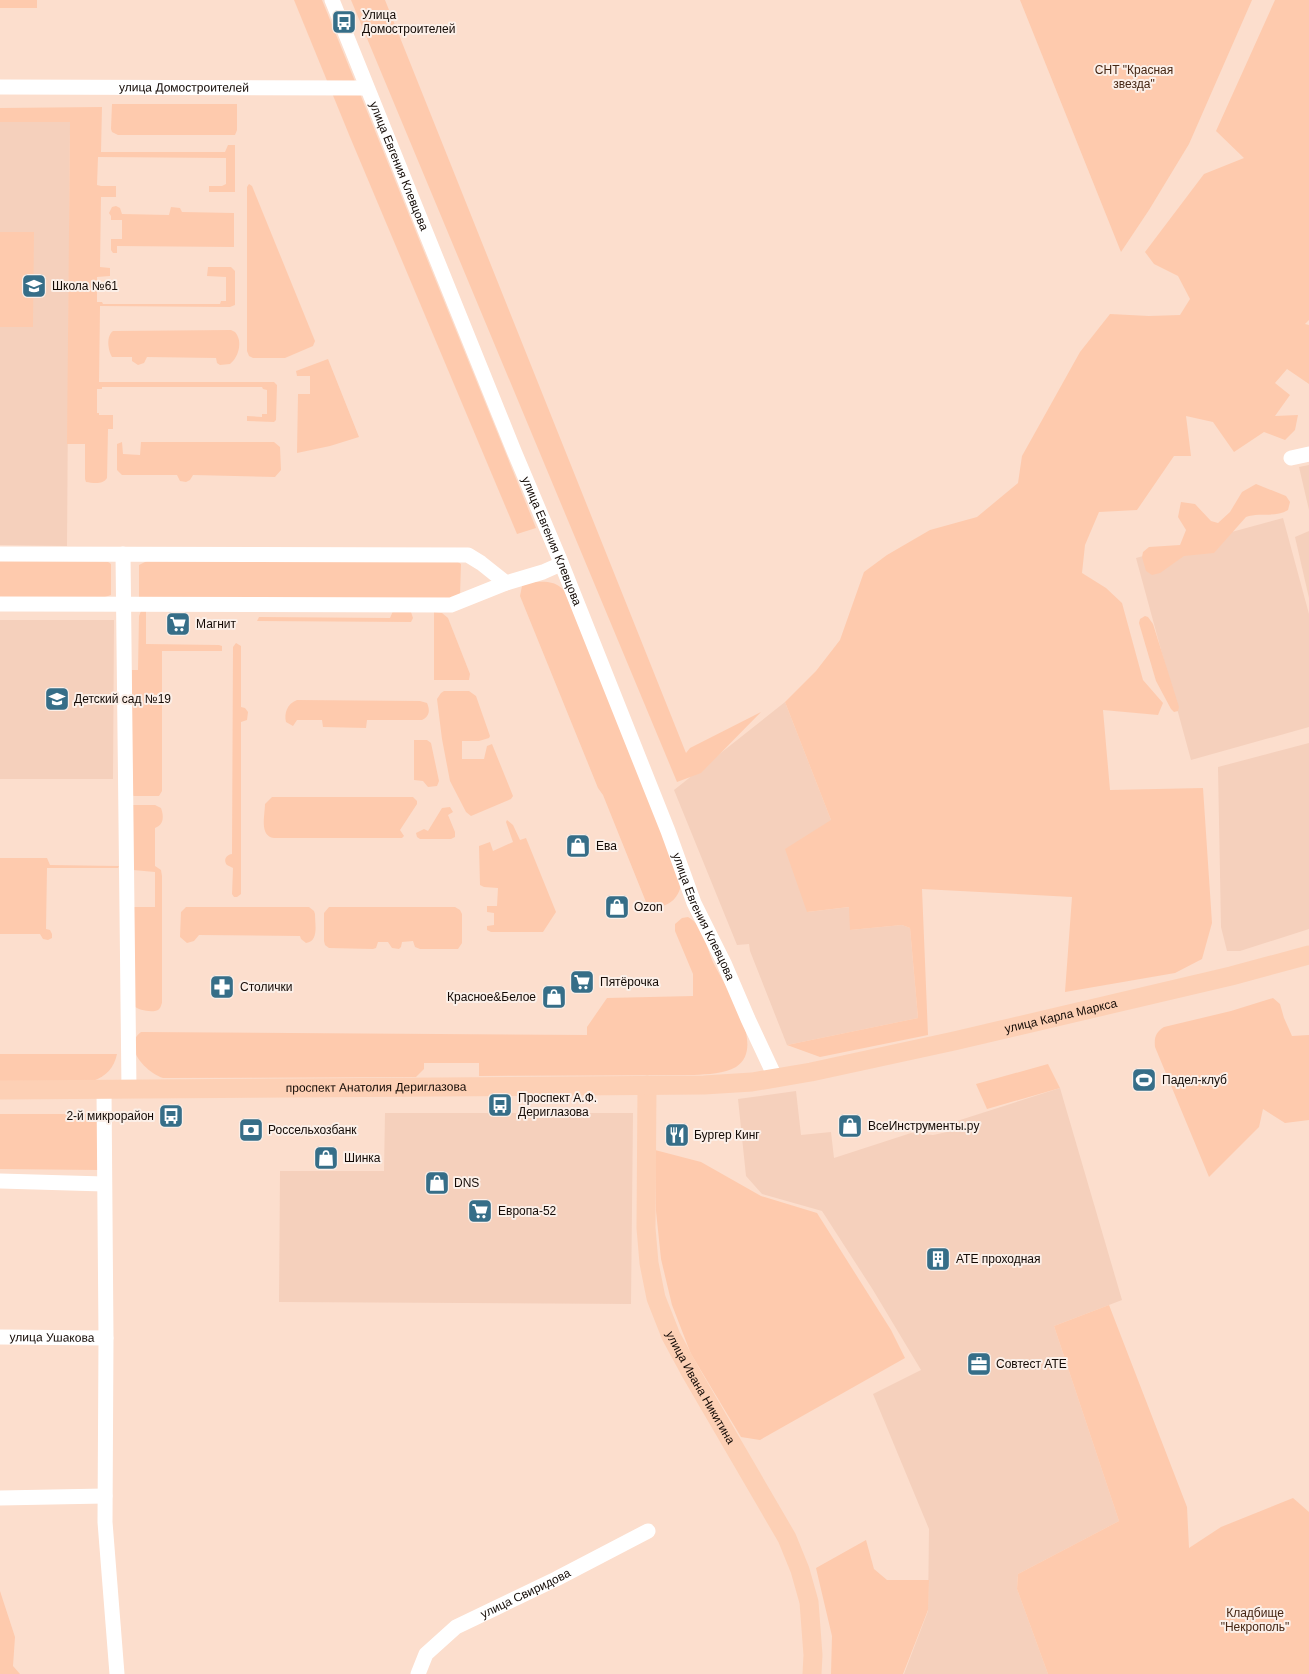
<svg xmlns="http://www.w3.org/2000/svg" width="1309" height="1674" font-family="Arial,sans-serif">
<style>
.built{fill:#f5d0bc}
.green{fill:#fecaad}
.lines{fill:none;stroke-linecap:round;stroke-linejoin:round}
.minor{stroke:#fff;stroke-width:15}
.major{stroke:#fdd0b5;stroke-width:19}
.labels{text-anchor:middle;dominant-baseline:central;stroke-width:4;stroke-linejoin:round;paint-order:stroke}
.poi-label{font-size:12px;fill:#130a05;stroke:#fbefe8;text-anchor:start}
.park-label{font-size:12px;fill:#452613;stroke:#fbefe8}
.street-label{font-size:12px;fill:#130a05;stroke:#fbefe8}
</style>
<rect width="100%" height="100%" fill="#fcdecd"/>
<g class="built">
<path d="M0 122H70L67 546 0 545Z"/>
<path d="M1309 465V510L1299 467Z"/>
<path d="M1283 518 1309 614V727L1191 760 1136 558Z"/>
<path d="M1309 531V598L1295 537Z"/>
<path d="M0 620H114L113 779H0Z"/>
<path d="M785 702 831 820 807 912 850 907V930L902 925 910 928 918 1018 787 1045 750 951 749 944 737 945 674 790Z"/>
<path d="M1309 743V929L1240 951H1227L1221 927 1218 767Z"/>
<path d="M1060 1088 1122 1300 1054 1326 1119 1521 1018 1574 1017 1589 1048 1674H904L928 1611 929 1529 873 1394 921 1370 873 1290 822 1211 762 1194 746 1176 738 1099 796 1091 801 1135 831 1132 834 1158 911 1133 933 1135 961 1129 957 1121Z"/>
<path d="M385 1113H633L631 1304 279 1302 280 1171H384Z"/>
</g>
<g class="green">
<rect x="0" y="0" width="37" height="8"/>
<path d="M294 0H322L536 528 517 534 350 137Z"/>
<path d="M351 0H385L686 753 690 748 761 712 701 773 677 782Z"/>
<path d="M1020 0H1252L1189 144 1149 210 1121 252Z"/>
<path d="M1275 0H1309V320L1305 324 1309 325V384L1287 369 1275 383 1290 395 1275 416 1298 415 1295 430 1285 440 1264 432 1234 452 1213 422 1186 416 1191 456H1174L1137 510 1099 512 1085 545 1082 573 1106 588 1122 603 1143 680 1163 703 1158 715 1103 710 1110 790 1203 788 1212 923 1202 959 1175 973 1065 992 1072 897 922 889 928 1035 820 1057 787 1045 918 1018 910 928 902 925 850 930 849 907 807 912 785 849 831 820 785 702 816 671 840 640 864 572 887 555 930 530 977 517 1018 483 1022 456 1080 352 1110 314 1149 316 1180 315 1190 299 1178 276 1154 264 1145 252 1204 174 1244 158 1216 131Z"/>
<path d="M112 104H237V130L235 135H118L112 132 111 129Z"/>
<path d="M102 107 101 152H225L228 145H235V192H209V186H222L226 184V158L98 157 97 185 101 186H116V197H101L100 267 110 268V276L97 277V302H102L103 304H220L221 301H226V277L207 276 208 267H231L235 271V305L230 307 100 306 99 382H274L277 385 276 420 274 422 247 421V416L262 417V414H267V390L263 389 262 387H102V389H97V413H99V415H113V429H108L107 478C103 485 93 483 86 482L85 479V444H67L70 122H0V108Z"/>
<path d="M249 184 252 186 315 341 313 346 285 358H253L249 356 247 351V187Z"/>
<path d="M116 206 120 208 122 214 169 215 171 207 180 208 182 212 234 213V247L117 246V253H113L111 250V239H122V220H111V216L109 213 112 207Z"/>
<path d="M0 232H34L33 327H0Z"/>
<path d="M231 330 235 332C243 341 239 357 230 364L220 365 217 363 216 358 147 357 144 363 138 365 132 361V357H112C108 350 106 336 113 331Z"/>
<path d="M328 359 359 437 330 446 297 453 298 394H310V376H297L296 371Z"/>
<path d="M122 442 123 454 140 455 141 442H274L280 447 281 470 275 477 193 475 190 480 186 482 180 481 177 475H122L117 470V444Z"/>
<path d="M1256 484 1286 496 1290 502 1288 510C1275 518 1259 512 1246 517L1214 553 1184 556 1160 573 1152 575 1146 571 1142 557 1143 552 1149 547 1180 545 1186 530 1178 517 1181 502 1195 504 1211 521 1218 523 1230 512 1242 492Z"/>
<path d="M0 561 108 562 111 564V595L102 598 0 599Z"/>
<path d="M147 561 458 562 461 564 460 595 454 599 141 598 139 597V565Z"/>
<path d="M528 582C542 582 556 579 565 592L682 880C680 897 670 908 652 907L646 902 603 795 598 788 520 596 522 586Z"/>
<path d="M146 609V644L219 645 222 646V651H162V791L159 796H134L131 795 132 670H138L139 616 141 611Z"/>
<path d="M393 611 411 612 413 618 411 622 257 621 259 617 390 618Z"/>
<path d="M434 612 442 613 448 618 470 674 469 680H434Z"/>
<path d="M1145 616 1148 617 1153 624 1179 707 1178 711 1174 712 1171 709 1156 681 1139 623 1140 619Z"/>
<path d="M236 643 241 646V707L245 708 248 712 247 720 241 722V894L237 897H234L232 894 233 868 227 865C223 860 226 855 232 854L233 647Z"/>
<path d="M444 691H469L476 696 490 736 489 738 479 741H462V759H484L487 746 492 744 513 796 511 799 471 816 466 812 450 781 442 739 437 699 441 693Z"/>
<path d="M297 700 420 701 427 703C430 710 430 716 422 720H367L366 728 323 727 322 720H297L293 726 286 722C284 713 287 704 297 700Z"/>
<path d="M414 740H427L431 743 439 781 437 786 428 787 423 781 414 780Z"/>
<path d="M272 797H413L417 801V804L400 830 404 836 402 838H274C259 836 265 815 265 804Z"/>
<path d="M133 805H155L161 808C164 816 164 825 155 828V866L161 870 162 876V1003C161 1005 161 1008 158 1010 152 1013 138 1010 134 1006L133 907H155V872L133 870Z"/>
<path d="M450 807 453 812 448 815 455 832V837L451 839H420L417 837 416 833 424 829 428 831 442 808Z"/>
<path d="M507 820 513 825 520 840 526 838 556 912 543 932H491L487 930V926L494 925V913L487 912V906H497L498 888 484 887 480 885 479 846 490 842 493 851 513 842 506 822Z"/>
<path d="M0 858H47L50 865 119 866 118 868H47L46 929 50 930 52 934V938L48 940 43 939 40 934H0Z"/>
<path d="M186 907H309L314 911 315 914C315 925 319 941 306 943L301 939 300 936 199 935 194 941 187 943 180 937 181 912Z"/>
<path d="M329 907H455L460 910 462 914V943L458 949H420L415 947 413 941 402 942 401 947 399 949 392 948 388 942H378L376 948 373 949 329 948 325 945 324 941V913Z"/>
<path d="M688 917C704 925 707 951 715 966 726 988 767 1047 736 1067 724 1074 708 1074 694 1075L479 1076V1063H424V1069L416 1077 163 1078C147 1073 121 1047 141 1032L587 1035V1027L607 998 693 996V974L675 931V924L682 918Z"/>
<path d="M1273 998 1280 1004 1284 1018 1292 1036 1309 1035V1120L1285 1123 1263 1109 1259 1127 1209 1177 1155 1047C1154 1037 1156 1032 1164 1027L1231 1011Z"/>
<path d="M0 1054H117C114 1068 106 1076 93 1081L0 1083Z"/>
<path d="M1048 1064 1060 1088 987 1109 976 1084Z"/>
<path d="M0 1114H101L100 1170 0 1169Z"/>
<path d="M655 1150 701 1162 761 1196 817 1213 891 1330 905 1358 760 1440 741 1437 691 1354 672 1305 661 1259 656 1211Z"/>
<path d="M1109 1305 1187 1507 1189 1548 1221 1527 1293 1498 1309 1512V1674H1048L1017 1589 1018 1574 1119 1521 1054 1326Z"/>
<path d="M866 1540 874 1569 887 1580H929L928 1610 903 1674H831L832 1636 816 1568Z"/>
<path d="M0 1591 15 1637 13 1666 20 1674H0Z"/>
</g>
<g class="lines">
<g class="minor">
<path id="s1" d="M332 0 514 451 560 560 668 831 694 903 724 963 748 1019 776 1079"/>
<path id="s2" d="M0 87 366 88"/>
<path d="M1291 458 1309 454"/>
<path d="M0 554 468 555 481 563 506 583"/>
<path d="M123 554 129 1090"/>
<path d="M0 604 451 605 506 583 543 572 561 564"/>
<path d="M104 1090 106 1338 105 1522 117 1674"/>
<path d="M0 1181 104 1184"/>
<path id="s3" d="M0 1337 106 1338"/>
<path d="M0 1498 105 1496"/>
<path id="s4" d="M418 1674 426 1654 456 1627 556 1579 648 1531"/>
</g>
<g class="major">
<path id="s5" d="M647 1085 646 1228 649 1263 656 1298 671 1336 691 1373 787 1538 800 1570 809 1602 813 1655 812 1674"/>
<path id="s6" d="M0 1090 704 1085 752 1082 811 1072 954 1041 1231 976 1309 955"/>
</g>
</g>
<defs>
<symbol id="bus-square" viewBox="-11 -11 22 22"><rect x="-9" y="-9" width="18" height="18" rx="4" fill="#366e88" stroke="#fbefe8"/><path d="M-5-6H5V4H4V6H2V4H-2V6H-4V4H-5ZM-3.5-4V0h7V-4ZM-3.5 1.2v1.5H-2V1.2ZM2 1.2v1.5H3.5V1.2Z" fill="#fff"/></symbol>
<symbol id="school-square" viewBox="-11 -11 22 22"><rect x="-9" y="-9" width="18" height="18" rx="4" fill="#366e88" stroke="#fbefe8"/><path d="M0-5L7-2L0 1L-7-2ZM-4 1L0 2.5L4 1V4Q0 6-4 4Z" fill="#fff"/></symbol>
<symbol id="supermarket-square" viewBox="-11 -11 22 22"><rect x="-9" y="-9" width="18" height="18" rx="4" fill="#366e88" stroke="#fbefe8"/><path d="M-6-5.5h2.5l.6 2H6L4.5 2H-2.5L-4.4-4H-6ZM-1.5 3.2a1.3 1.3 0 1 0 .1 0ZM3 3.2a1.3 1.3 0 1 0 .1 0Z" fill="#fff"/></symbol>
<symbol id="shop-square" viewBox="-11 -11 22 22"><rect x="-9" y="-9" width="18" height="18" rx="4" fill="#366e88" stroke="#fbefe8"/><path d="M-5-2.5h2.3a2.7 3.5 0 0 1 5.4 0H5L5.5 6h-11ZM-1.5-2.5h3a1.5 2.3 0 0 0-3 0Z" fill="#fff"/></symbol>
<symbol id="pharmacy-square" viewBox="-11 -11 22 22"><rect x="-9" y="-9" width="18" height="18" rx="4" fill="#366e88" stroke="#fbefe8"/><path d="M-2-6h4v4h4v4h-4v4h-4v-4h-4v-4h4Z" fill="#fff"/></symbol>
<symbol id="stadium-square" viewBox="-11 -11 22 22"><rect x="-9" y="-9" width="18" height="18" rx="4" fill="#366e88" stroke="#fbefe8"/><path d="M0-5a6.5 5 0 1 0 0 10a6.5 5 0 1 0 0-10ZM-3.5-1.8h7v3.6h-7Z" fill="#fff"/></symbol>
<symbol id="bank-square" viewBox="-11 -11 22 22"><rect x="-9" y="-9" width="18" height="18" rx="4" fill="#366e88" stroke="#fbefe8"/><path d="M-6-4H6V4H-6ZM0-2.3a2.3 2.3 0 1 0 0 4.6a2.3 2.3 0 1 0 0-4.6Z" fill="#fff"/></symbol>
<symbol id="restaurant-square" viewBox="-11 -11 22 22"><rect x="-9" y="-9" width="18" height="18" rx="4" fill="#366e88" stroke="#fbefe8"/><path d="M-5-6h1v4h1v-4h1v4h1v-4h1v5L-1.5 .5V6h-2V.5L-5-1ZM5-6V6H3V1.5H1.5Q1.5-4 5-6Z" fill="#fff"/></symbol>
<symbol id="building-square" viewBox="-11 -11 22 22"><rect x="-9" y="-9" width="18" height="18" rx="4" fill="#366e88" stroke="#fbefe8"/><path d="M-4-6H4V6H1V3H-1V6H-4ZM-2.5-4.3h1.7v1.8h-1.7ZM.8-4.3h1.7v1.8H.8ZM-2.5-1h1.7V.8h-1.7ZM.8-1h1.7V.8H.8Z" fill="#fff"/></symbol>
<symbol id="office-square" viewBox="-11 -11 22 22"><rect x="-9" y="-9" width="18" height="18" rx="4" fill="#366e88" stroke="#fbefe8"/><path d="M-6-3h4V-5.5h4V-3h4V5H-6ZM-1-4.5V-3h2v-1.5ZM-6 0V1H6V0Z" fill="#fff"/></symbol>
</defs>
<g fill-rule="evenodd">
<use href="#bus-square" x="330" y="8" width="28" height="28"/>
<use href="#school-square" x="20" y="272" width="28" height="28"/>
<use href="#supermarket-square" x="164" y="610" width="28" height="28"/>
<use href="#school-square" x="43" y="685" width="28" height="28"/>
<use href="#shop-square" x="564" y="832" width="28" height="28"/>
<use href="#shop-square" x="603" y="893" width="28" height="28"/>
<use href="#supermarket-square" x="568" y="968" width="28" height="28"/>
<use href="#pharmacy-square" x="208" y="973" width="28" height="28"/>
<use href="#shop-square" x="540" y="983" width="28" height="28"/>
<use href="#stadium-square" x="1130" y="1066" width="28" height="28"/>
<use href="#bus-square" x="486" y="1091" width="28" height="28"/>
<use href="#bus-square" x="157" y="1102" width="28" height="28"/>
<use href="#shop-square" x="836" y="1112" width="28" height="28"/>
<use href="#bank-square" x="237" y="1116" width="28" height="28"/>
<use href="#restaurant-square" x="663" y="1121" width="28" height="28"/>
<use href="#shop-square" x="312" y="1144" width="28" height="28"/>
<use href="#shop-square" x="423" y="1169" width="28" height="28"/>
<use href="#supermarket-square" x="466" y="1197" width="28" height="28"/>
<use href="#building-square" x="924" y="1245" width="28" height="28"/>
<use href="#office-square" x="965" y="1350" width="28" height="28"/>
</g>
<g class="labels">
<g class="poi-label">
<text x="362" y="15">Улица<tspan x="362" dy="14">Домостроителей</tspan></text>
<text x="52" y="286">Школа №61</text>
<text x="196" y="624">Магнит</text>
<text x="74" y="699">Детский сад №19</text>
<text x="596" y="846">Ева</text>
<text x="634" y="907">Ozon</text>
<text x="600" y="982">Пятёрочка</text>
<text x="240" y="987">Столички</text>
<text x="536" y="997" text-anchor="end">Красное&amp;Белое</text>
<text x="1162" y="1080">Падел-клуб</text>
<text x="518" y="1098">Проспект А.Ф.<tspan x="518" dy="14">Дериглазова</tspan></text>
<text x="154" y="1116" text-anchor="end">2-й микрорайон</text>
<text x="868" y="1126">ВсеИнструменты.ру</text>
<text x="268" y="1130">Россельхозбанк</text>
<text x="694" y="1135">Бургер Кинг</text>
<text x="344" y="1158">Шинка</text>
<text x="454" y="1183">DNS</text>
<text x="498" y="1211">Европа-52</text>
<text x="956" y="1259">АТЕ проходная</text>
<text x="996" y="1364">Совтест АТЕ</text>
</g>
<g class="park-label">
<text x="1134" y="70">СНТ "Красная<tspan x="1134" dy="14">звезда"</tspan></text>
<text x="1255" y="1613">Кладбище<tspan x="1255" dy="14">"Некрополь"</tspan></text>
</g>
<g class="street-label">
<text stroke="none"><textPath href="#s2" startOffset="184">улица Домостроителей</textPath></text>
<text stroke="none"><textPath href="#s1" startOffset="179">улица Евгения Клевцова</textPath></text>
<text stroke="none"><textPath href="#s1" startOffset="584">улица Евгения Клевцова</textPath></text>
<text stroke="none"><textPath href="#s1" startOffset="989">улица Евгения Клевцова</textPath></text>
<text stroke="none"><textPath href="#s6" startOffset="1068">улица Карла Маркса</textPath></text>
<text stroke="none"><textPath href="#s6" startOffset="376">проспект Анатолия Дериглазова</textPath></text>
<text stroke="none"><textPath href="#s3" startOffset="52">улица Ушакова</textPath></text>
<text stroke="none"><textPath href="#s5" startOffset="314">улица Ивана Никитина</textPath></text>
<text stroke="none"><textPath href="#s4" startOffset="139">улица Свиридова</textPath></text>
</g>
</g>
</svg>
